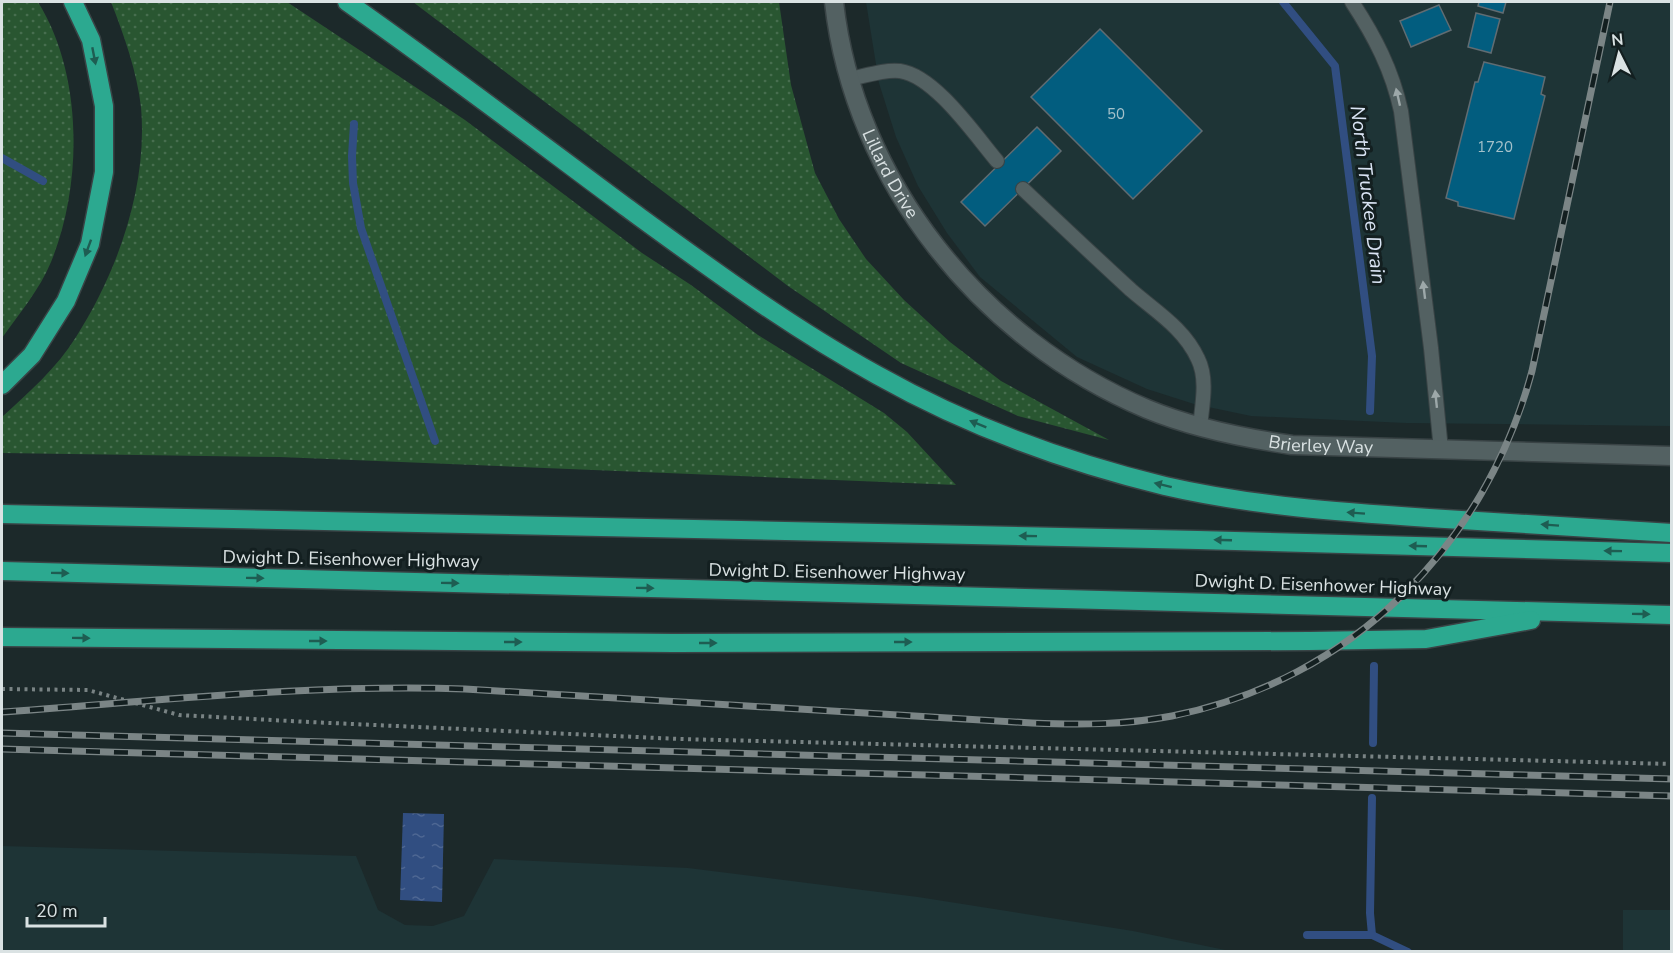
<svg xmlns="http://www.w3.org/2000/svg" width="1673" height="953" font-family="'Nunito Sans',sans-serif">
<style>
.built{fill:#1e3436}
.grass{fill:url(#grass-dots)}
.water{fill:url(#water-ripples)}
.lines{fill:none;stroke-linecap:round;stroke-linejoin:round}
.stream{stroke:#314e81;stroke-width:8}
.building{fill:#025d7f;stroke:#606c72;stroke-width:1.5}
.service-casing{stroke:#394345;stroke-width:16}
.tertiary-casing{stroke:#394345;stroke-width:21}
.motorway-casing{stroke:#394345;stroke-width:21}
.path{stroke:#798384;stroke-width:4;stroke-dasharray:3 4.5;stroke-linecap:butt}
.service{stroke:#536162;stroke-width:14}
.tertiary{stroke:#536162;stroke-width:18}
.motorway{stroke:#2ca990;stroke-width:18}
.rail-casing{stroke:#7b8586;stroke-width:7}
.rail{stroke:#131f20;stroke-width:4.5;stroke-dasharray:14;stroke-linecap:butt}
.oneway{fill:#1e5d52}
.oneway2{fill:#9da8a9}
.labels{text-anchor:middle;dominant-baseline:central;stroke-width:6;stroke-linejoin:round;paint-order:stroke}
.number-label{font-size:15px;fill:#a4c1ca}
.street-label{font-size:18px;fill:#dae2e3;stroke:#131f20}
.water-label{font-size:20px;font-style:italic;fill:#dae4f4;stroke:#131f20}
</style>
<defs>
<pattern id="grass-dots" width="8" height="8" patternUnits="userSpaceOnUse" patternTransform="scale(1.5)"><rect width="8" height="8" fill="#295631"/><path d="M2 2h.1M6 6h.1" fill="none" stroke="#476e4f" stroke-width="1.8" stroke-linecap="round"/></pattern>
<pattern id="water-ripples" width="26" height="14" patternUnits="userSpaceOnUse" patternTransform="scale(1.5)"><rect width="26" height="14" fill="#314e81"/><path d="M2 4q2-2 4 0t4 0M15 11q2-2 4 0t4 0" fill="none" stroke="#4e6793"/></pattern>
</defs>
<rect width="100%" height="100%" fill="#1c292a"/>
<g class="built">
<path d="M866 2H1671V426L1406 423 1251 416 1194 404 1147 389 1077 357 980 277 947 233 918 186 896 137 879 83Z"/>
<path d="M2 846 356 856 378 910 405 925 433 926 464 916 494 859 688 868 918 897 1133 931 1230 951H2Z"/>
<rect x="1623" y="910" width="48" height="41"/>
</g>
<g class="grass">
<path d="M2 2H38C83 74 83 184 51 262 40 289 19 314 2 338Z"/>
<path d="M111 2H287L465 120 642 253 691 285 758 335 884 413 907 432 956 485 280 457 2 453V417C28 393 57 368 76 337 118 271 148 186 141 107 137 72 124 35 111 2Z"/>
<path d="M413 2H779L791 85 815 173 839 219 866 259 904 300 950 342 1001 381 1109 440 1018 416 901 363 788 286Z"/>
</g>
<path class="water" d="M403 813 444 814 442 902 400 900Z"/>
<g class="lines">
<g class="stream">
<path d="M1283 2 1335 66 1372 356 1370 411"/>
<path d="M354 124 352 156 353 183 361 228 435 441"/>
<path d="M2 158 43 181"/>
<path d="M1373 743 1374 666"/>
<path d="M1372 798 1370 913 1372 935"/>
<path d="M1307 935H1372L1408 952"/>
</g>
</g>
<g class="building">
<path d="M1479 2H1506L1503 13 1478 6Z"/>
<path d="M1439 5 1451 30 1411 47 1400 21Z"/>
<path d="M1476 13 1500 19 1491 53 1468 47Z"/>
<path d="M1100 29 1202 131 1133 199 1031 97Z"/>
<path d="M1484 62 1545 77 1541 94 1545 96 1514 219 1458 206V202L1446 198 1475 82H1478Z"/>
<path d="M1037 127 1061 151 985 226 961 202Z"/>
</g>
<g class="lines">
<defs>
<g id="service">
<path d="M1352 2C1375 37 1392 70 1401 111L1431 348 1441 450"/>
<path d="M850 79C865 76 885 69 900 71 935 76 975 135 997 161"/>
<path d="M1023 189C1059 223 1095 257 1131 290 1155 311 1184 328 1198 359 1208 379 1202 406 1200 427"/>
</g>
<g id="tertiary">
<path id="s1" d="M834 2C854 181 982 340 1147 409 1193 428 1243 438 1292 445L1672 456"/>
</g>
<g id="motorway">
<path d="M347 2C441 68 533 138 626 207 707 266 788 326 877 375 966 425 1066 462 1165 486 1252 506 1340 512 1429 518 1510 523 1591 528 1672 533"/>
<path d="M2 385 32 355 66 301 90 244 104 172V106L91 40 73 2"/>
<path d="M2 514 1198 540 1672 553"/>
<path d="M2 571 1672 615"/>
<path d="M2 637 673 643 1310 641 1426 639 1531 620"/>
</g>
</defs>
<use href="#service" class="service-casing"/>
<use href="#tertiary" class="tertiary-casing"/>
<use href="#motorway" class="motorway-casing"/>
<path class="path" d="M2 689 88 690 179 715 309 722 680 739 1672 764"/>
<use href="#service" class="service"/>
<use href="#tertiary" class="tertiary"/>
<use href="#motorway" class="motorway"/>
<defs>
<g id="rail">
<path d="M2 712C156 701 310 684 465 689L1032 723C1079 725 1125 725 1172 716 1352 680 1485 546 1532 371L1610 2"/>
<path d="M2 733 1672 779"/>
<path d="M2 749 1672 796"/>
</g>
</defs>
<use href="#rail" class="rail-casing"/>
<use href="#rail" class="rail"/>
</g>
<defs><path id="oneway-solid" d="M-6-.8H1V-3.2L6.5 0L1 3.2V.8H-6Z" transform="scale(1.5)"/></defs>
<g class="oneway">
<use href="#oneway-solid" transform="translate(94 56) rotate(79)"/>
<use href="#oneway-solid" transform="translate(88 248) rotate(110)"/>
<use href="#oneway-solid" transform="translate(978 424) rotate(-158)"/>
<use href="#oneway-solid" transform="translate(1163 485) rotate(-166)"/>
<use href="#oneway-solid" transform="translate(1356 513) rotate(-176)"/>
<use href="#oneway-solid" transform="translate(1550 525) rotate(-176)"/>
<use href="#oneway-solid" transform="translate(1028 536) rotate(-179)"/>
<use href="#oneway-solid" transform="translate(1223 540) rotate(-178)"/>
<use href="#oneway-solid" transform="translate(1418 546) rotate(-178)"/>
<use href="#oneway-solid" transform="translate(1613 551) rotate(-179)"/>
<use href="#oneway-solid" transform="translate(60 573) rotate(1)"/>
<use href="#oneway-solid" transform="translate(255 578) rotate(1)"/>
<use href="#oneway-solid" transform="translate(450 583) rotate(1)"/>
<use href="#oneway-solid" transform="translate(645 588) rotate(1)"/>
<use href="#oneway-solid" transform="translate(1641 614) rotate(1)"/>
<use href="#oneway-solid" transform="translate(81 638) rotate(1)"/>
<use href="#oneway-solid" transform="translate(318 641)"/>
<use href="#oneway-solid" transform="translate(513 642)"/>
<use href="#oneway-solid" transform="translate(903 642)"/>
<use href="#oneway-solid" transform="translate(708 643)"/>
</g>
<g class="oneway2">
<use href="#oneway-solid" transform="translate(1398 97) rotate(-103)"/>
<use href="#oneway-solid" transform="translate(1424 290) rotate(-97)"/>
<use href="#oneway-solid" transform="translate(1436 399) rotate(-96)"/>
</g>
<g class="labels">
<g class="number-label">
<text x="1116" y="114">50</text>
<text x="1495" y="147">1720</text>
</g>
<g class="street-label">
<text stroke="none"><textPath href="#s1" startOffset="182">Lillard Drive</textPath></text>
<text stroke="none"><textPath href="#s1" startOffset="716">Brierley Way</textPath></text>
<text transform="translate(351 559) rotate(1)">Dwight D. Eisenhower Highway</text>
<text transform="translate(837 572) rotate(1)">Dwight D. Eisenhower Highway</text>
<text transform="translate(1323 585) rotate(2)">Dwight D. Eisenhower Highway</text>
</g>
<g class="water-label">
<text transform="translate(1368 195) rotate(83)">North Truckee Drain</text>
</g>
</g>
<rect width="1673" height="953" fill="none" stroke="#dae2e3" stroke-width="6"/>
<g transform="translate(1619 54) rotate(354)" stroke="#131f20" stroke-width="4.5" paint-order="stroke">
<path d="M0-4.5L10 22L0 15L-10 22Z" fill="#dae2e3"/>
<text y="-9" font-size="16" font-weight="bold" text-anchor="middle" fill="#dae2e3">N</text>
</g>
<path d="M27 917v9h78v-9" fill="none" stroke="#dae2e3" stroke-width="3"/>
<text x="36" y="917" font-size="18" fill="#dae2e3" stroke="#131f20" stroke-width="4.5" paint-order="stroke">20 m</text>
</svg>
